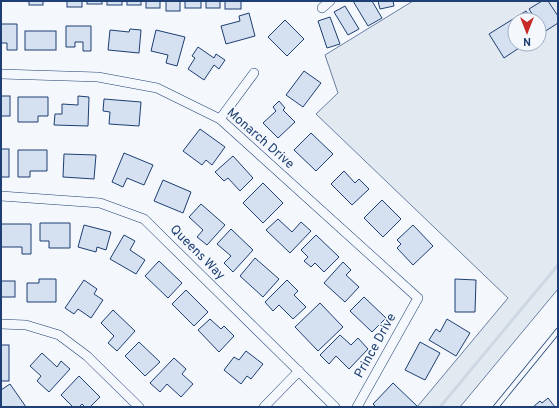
<svg xmlns="http://www.w3.org/2000/svg" width="559" height="408" font-family="Overpass,sans-serif">
<style>
.green{fill:#e3e9f0;stroke:#687fa3;fill-rule:evenodd}
.lines{fill:none;stroke-linecap:round;stroke-linejoin:round}
.stream{stroke:#cfd7e4;stroke-width:3}
.building{fill:#d5e0f0;stroke:#1d3f73}
.service-casing{stroke:#1d3f73;stroke-width:6}
.minor-casing{stroke:#1d3f73;stroke-width:10}
.service{stroke:#f4f7fb;stroke-width:4.5}
.minor{stroke:#f4f7fb;stroke-width:9}
.labels{text-anchor:middle;dominant-baseline:central;stroke-width:3;stroke-linejoin:round;paint-order:stroke}
.street-label{font-size:13px;fill:#1d3f73;stroke:#f4f7fb}
</style>
<rect width="100%" height="100%" fill="#f4f7fb"/>
<path class="green" d="M413 1H558V289L460 407H417L508 298 316 114 338 93 325 55ZM515 20H539V44H515Z"/>
<g class="lines">
<path class="stream" d="M440 407 558 265"/>
</g>
<g class="building">
<rect x="29" y="1" width="14" height="4"/>
<rect x="67" y="1" width="15" height="6"/>
<rect x="87" y="1" width="15" height="3"/>
<rect x="107" y="1" width="15" height="4"/>
<rect x="127" y="1" width="14" height="4"/>
<rect x="146" y="1" width="14" height="7"/>
<rect x="166" y="1" width="14" height="10"/>
<rect x="185" y="1" width="16" height="7"/>
<rect x="206" y="1" width="14" height="7"/>
<rect x="225" y="1" width="16" height="8"/>
<path d="M353 1H372L382 18 368 26Z"/>
<path d="M378 1H393L394 6 380 9Z"/>
<path d="M542 1H548L558 16V23L544 32 539 25V20H536L529 9Z"/>
<path d="M345 6 359 29 348 35 334 12Z"/>
<path d="M526 11 532 20H515V44H525L504 58 489 34Z"/>
<path d="M249 13 255 36 226 44 221 26 240 21 239 16Z"/>
<path d="M330 17 340 44 327 48 318 21Z"/>
<path d="M285 20 304 39 287 56 268 37Z"/>
<path d="M1 24H17V50H7V43H1Z"/>
<path d="M66 26H91V51H83V42H75V47H66Z"/>
<path d="M130 29 141 30 139 53 108 50 110 30 129 32Z"/>
<path d="M156 30 185 37 177 66 166 63 168 55 151 51Z"/>
<rect x="25" y="31" width="31" height="19"/>
<path d="M198 47 214 58 216 54 225 60 219 69 214 65 204 80 188 69 195 58 192 56Z"/>
<path d="M304 71 321 83 303 107 286 95Z"/>
<rect x="1" y="96" width="9" height="20"/>
<path d="M78 96 89 97 88 126 54 125 55 114H62V104L78 105Z"/>
<path d="M18 97H48V116H38V122H18Z"/>
<path d="M104 99 141 102 139 126 109 124 110 112 103 111Z"/>
<path d="M279 101 285 108 283 110 295 122 278 138 263 123 276 111 273 107Z"/>
<path d="M200 129 225 147 212 165 206 160 202 165 183 151Z"/>
<path d="M311 133 333 154 316 171 294 150Z"/>
<rect x="1" y="149" width="8" height="28"/>
<path d="M18 150H47V171H30V177H18Z"/>
<path d="M124 153 153 165 144 185 127 178 123 187 112 182Z"/>
<path d="M64 154 96 155 94 179 63 177Z"/>
<path d="M233 156 253 178 240 191 228 178 224 181 215 172Z"/>
<path d="M344 171 355 183 359 179 369 189 352 205 331 184Z"/>
<path d="M163 180 191 192 183 213 154 201Z"/>
<path d="M263 183 283 203 263 223 243 203Z"/>
<path d="M382 200 401 219 383 237 364 218Z"/>
<path d="M201 204 225 225 207 245 197 237 203 230 189 217Z"/>
<path d="M278 219 292 232 301 222 311 231 290 253 266 230Z"/>
<path d="M40 223H70V248H49V241H40Z"/>
<path d="M1 224H31V254H22V247H1Z"/>
<path d="M84 225 111 232 106 250 97 247 96 252 78 247Z"/>
<path d="M413 225 433 246 413 265 397 248 401 244 397 240Z"/>
<path d="M231 229 253 250 233 272 224 263 231 256 217 244Z"/>
<path d="M124 235 135 241 130 250 145 260 136 274 110 259Z"/>
<path d="M316 235 339 257 324 272 315 263 311 267 304 261 308 257 301 250Z"/>
<path d="M255 258 279 279 263 297 240 276Z"/>
<path d="M159 261 182 283 168 298 145 276Z"/>
<path d="M343 262 351 270 346 275 359 287 345 302 324 283Z"/>
<path d="M39 279H56V302H27V283H39Z"/>
<path d="M455 279 476 280 475 312H455Z"/>
<path d="M84 280 97 289 94 294 103 300 91 318 78 309 74 314 65 308Z"/>
<path d="M287 280 298 291 294 295 306 307 293 319 279 305 273 311 265 302Z"/>
<rect x="1" y="281" width="14" height="16"/>
<path d="M186 290 208 312 194 326 172 304Z"/>
<path d="M364 297 386 318 372 332 350 311Z"/>
<path d="M320 303 343 327 318 351 295 327Z"/>
<path d="M113 310 135 331 117 351 108 343 114 336 101 323Z"/>
<path d="M210 319 221 329 224 326 234 336 219 352 198 330Z"/>
<path d="M447 319 470 333 456 356 429 340 436 329 440 332Z"/>
<path d="M340 335 351 345 358 338 368 349 349 369 336 356 329 364 320 355Z"/>
<path d="M139 342 160 362 145 376 125 356Z"/>
<path d="M420 342 440 353 425 380 405 370Z"/>
<rect x="1" y="345" width="8" height="36"/>
<path d="M246 351 263 364 251 379 247 376 241 384 224 370 234 357 239 360Z"/>
<path d="M42 353 57 367 61 361 70 369 49 392 37 381 41 376 30 366Z"/>
<path d="M174 358 186 369 182 374 193 384 181 397 167 384 160 392 150 383Z"/>
<path d="M79 376 100 397 90 407H85L82 404 79 407H73L61 395Z"/>
<path d="M393 383 417 406 416 407H376L373 404Z"/>
<path d="M10 384 26 407H2L1 405V390Z"/>
<path d="M548 398 555 407H533L540 401 542 403Z"/>
</g>
<g class="lines">
<defs>
<path id="service" d="M496 407 558 331"/>
<g id="minor">
<path d="M322 8 330 1"/>
<path d="M1 74 98 77 157 88 220 119 418 298 357 407"/>
<path d="M220 119 254 73"/>
<path d="M1 196 100 203 144 219 335 407"/>
<path d="M1 324 26 325 59 335 87 356 139 407"/>
<path d="M264 407 299 371"/>
</g>
</defs>
<use href="#service" class="service-casing"/>
<use href="#minor" class="minor-casing"/>
<use href="#service" class="service"/>
<use href="#minor" class="minor"/>
</g>
<g class="labels">
<g class="street-label">
<text transform="translate(260 139) rotate(41)">Monarch Drive</text>
<text transform="translate(197 253) rotate(45)">Queens Way</text>
<text transform="translate(376 346) rotate(-61)">Prince Drive</text>
</g>
</g>
<rect width="559" height="408" fill="none" stroke="#1d3f73" stroke-width="4"/>
<g transform="translate(527 32) rotate(180)"><circle r="19" fill="#f4f7fb" stroke="#9eadc5"/>
<path d="M0-3L7 15L0 10L-7 15Z" fill="#c62828"/>
<text y="-6" font-size="11" font-weight="bold" text-anchor="middle" fill="#1d3f73">N</text>
</g>
</svg>
